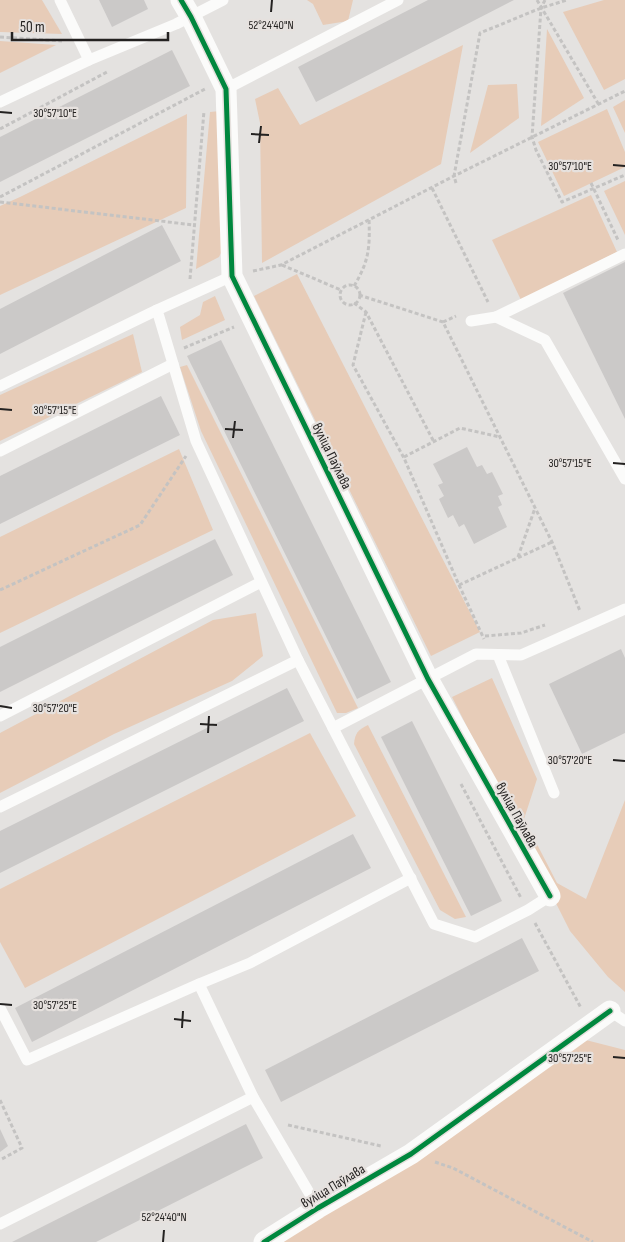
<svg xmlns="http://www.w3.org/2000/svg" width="625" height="1242" font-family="'Sofia Sans Condensed',sans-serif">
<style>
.green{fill:#e7ccb8}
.building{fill:#cbc9c8}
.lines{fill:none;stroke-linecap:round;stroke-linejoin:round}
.path{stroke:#c4c3c2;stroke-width:3;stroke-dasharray:4 2.5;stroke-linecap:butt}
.lane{stroke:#fbfbfa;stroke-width:11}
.street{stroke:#fbfbfa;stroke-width:21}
.cycleway-casing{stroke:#e6e1de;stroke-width:8}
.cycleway{stroke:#00873e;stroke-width:5}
.ticks{fill:none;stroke:#242221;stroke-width:2}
.labels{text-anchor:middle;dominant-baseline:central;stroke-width:4.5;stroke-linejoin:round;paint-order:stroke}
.street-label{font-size:14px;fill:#242221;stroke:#e6e1de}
.ticks-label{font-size:12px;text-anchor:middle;fill:#242221;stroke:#e6e1de;stroke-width:4.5;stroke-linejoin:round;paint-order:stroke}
</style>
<rect width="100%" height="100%" fill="#e4e2e0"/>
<g class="green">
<path d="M0 0H42L62 34 0 32Z"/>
<path d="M307 0H353L348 21 323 25 313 4Z"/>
<path d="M604 0H625V79L604 90 563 12Z"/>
<path d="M547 29 584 98 541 126Z"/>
<path d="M0 41 56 45 0 73Z"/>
<path d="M463 45 441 164 262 263 260 123 255 99 278 88 300 125Z"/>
<path d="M517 84 519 118 470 153 488 85Z"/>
<path d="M625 100V133L613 107Z"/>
<path d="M607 109 625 152V167L564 196 538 142Z"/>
<path d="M220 111 226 243 219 257 196 269 210 112Z"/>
<path d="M187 114 186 208 0 295V206L20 197Z"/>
<path d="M625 181V235L604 191Z"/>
<path d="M591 195 617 252 521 300 492 240Z"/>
<path d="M297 274 480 632 431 656 254 296Z"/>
<path d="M215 296 225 320 182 340 180 327 200 315 203 302Z"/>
<path d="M133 334 142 372 0 441V395Z"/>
<path d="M187 365 358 708 346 713H337L201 431 180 367Z"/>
<path d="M179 449 213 530 0 633V537Z"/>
<path d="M256 613 263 656 232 681 114 734 0 793V733L213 620Z"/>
<path d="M492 678 537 779 524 819 557 883 586 899 625 800V992L608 977 570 931 452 697Z"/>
<path d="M368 725 466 917 455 919 440 910 354 744C355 733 358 730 368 725Z"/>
<path d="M310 733 356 816 25 988 0 942V889Z"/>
<path d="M574 1037 625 1050V1242H282Z"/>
</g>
<g class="building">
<path d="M99 0H144L148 9 112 27Z"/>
<path d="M428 0H514L316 102 298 67Z"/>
<path d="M172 50 190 86 0 182V137Z"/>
<path d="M162 225 181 261 0 354V309Z"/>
<path d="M625 262V419L563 293Z"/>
<path d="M221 340 391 682 357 699 187 356Z"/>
<path d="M161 396 180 435 0 524V476Z"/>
<path d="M467 447 477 467 482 465 487 474 492 472 503 494 498 496 502 505 498 507 507 527 474 544 464 524 459 527 453 515 448 518 439 499 444 496 438 485 443 483 433 464Z"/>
<path d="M215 539 233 575 0 692V647Z"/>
<path d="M621 649 625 658V733L582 754 549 684Z"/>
<path d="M287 688 304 721 0 873V831Z"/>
<path d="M412 721 502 901 471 916 381 737Z"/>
<path d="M353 834 371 868 32 1042 15 1008Z"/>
<path d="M522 938 539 971 281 1102 265 1070Z"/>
<path d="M246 1124 263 1158 96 1242H12Z"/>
<path d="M0 1129 8 1146 0 1152Z"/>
</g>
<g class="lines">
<g class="path">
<path d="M537 0 599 105"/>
<path d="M545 0 541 8 532 137 536 150 562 202 625 175"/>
<path d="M0 37 62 41"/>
<path d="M0 129 107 72"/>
<path d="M456 183 454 176 480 33 541 8 567 0"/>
<path d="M591 183 618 240"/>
<path d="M432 188 488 302"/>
<path d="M0 197 205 89"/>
<path d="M0 202 194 225"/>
<path d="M282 265 341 290"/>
<path d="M253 271 281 265 454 176 625 91"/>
<path d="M190 279 204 111"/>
<circle cx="350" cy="295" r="10"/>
<path d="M354 286C369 261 370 248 369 219"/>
<path d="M359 295 443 322 552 542 580 611"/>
<path d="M354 303 366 312 434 442"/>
<path d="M366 312 353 365 404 458 459 585 552 542"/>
<path d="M443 322 456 316"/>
<path d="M184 348 234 327"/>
<path d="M404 457 460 428 500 437"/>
<path d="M518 557 535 508"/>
<path d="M459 585 484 639"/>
<path d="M0 590 140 525 186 456"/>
<path d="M485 636 521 633 545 625"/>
<path d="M461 784 521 898"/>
<path d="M535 923 581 1008"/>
<path d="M0 1100 22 1148 0 1160"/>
<path d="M288 1125 381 1146"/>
<path d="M435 1162 453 1168 593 1242"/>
</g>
<g class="lane">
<path d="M60 0 89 60 176 24 223 0"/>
<path d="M226 89 398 0"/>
<path d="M0 102 89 60"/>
<path d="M625 254 496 317 545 340 625 479"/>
<path d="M232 276 157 310 196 441 298 660 434 924 475 937 528 910 550 896"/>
<path d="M471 321 496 317"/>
<path d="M0 386 157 310"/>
<path d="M0 451 173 364"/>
<path d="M498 655 554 793"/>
<path d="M0 716 261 582"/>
<path d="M333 728 476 654 521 655 625 609"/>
<path d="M0 807 298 660"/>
<path d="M199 984 250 963 411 878"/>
<path d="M0 1008 27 1060 199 984 253 1097 318 1208"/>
<path d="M610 1011 625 1021"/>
<path d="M0 1224 253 1097"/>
</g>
<g class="street">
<path d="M181 0 191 17 226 89 232 276 428 679 550 896"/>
<path d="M264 1242 318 1208 411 1154 610 1011"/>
</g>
<defs>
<g id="cycleway">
<path d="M181 0 191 17 226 89 232 276 428 679 550 896"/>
<path d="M264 1242 318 1208 411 1154 610 1011"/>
</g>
</defs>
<use href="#cycleway" class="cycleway-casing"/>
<use href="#cycleway" class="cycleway"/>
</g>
<path class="ticks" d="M271 12 272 0M0 112 12 113M251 134 269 135M259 143 261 126M613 165 625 166M0 409 12 410M225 429 243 430M233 438 235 421M613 463 625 464M0 706 12 708M200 724 217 725M208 733 209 716M613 760 625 761M0 1004 12 1005M174 1019 191 1021M182 1028 183 1011M613 1057 625 1058M163 1242 164 1230"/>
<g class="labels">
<g class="street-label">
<text transform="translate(332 456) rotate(64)">вуліца Паўлава</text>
<text transform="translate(517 815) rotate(61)">вуліца Паўлава</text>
<text transform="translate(333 1186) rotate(-31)">вуліца Паўлава</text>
</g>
</g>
<g class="ticks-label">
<text x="271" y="29">52°24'40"N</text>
<text x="55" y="117">30°57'10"E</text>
<text x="570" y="170">30°57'10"E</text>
<text x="55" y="414">30°57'15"E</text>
<text x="570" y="467">30°57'15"E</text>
<text x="55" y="712">30°57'20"E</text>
<text x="570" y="764">30°57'20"E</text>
<text x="55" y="1009">30°57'25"E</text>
<text x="570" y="1062">30°57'25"E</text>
<text x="164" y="1221">52°24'40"N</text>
</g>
<path d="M12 32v8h156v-8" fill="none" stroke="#242221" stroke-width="2.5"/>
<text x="20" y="32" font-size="15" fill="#242221" stroke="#e6e1de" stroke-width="4" paint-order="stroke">50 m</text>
</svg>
